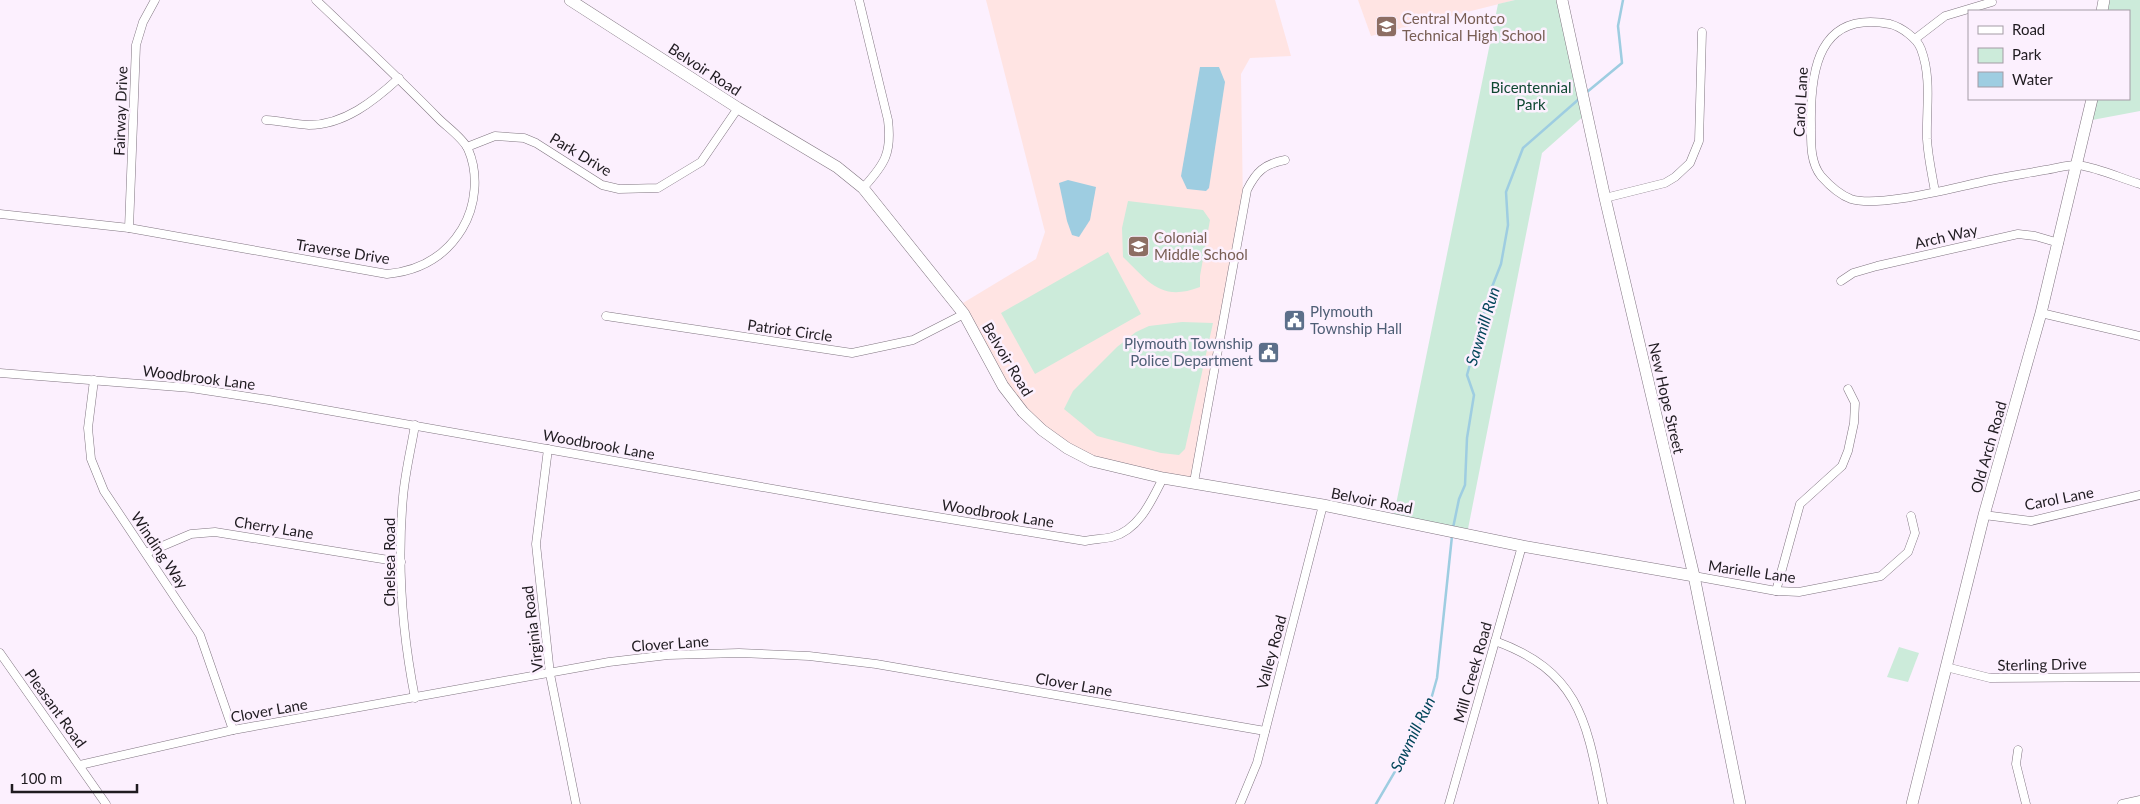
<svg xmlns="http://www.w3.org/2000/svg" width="2140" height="804" font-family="Lato,sans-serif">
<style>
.education{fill:#ffe4e3}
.green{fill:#ccebda}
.water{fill:#9ecde1}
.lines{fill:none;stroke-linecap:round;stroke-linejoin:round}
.stream{stroke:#9ecde1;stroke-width:2.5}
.street-casing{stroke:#807581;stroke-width:9}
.secondary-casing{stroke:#807581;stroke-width:12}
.street{stroke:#fff;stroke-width:8}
.secondary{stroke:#fff;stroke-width:11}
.labels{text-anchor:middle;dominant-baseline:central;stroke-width:5;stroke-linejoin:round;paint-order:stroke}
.education-label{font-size:15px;fill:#785e54;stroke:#fcf0fe;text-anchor:start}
.street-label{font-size:15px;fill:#1f1b20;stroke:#fcf0fe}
.park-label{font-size:15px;fill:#0f4731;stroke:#fcf0fe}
.service-label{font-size:15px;fill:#4e5e75;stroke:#fcf0fe;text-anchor:start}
.water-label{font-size:16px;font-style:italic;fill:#02455a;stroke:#fcf0fe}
</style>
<rect width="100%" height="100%" fill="#fcf0fe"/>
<g class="education">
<path d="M986 0H1275L1291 56 1250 58 1241 74 1243 208 1194 482 1092 461 1023 412 958 306 1036 259 1045 232Z"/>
<path d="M1358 0H1515L1371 36Z"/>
</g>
<g class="green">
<path d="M1515 0H1562L1586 114 1542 153 1467 534 1393 519 1498 4Z"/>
<path d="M2104 0H2140V111L2087 121 2092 99H2129V11H2102Z"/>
<path d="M1128 201 1203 210 1210 220 1200 276V287C1161 302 1149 282 1123 257L1122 228Z"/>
<path d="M1108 252 1141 314 1035 374 1001 313Z"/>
<path d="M1182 322 1213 323 1185 449 1179 455 1161 453 1097 436 1064 409 1073 391 1117 347 1136 332 1149 326Z"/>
<path d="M1899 647 1919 653 1908 682 1887 677Z"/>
</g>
<g class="water">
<path d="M1200 67H1219L1225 82 1209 188 1206 191 1187 189 1181 176Z"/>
<path d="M1068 180 1096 187 1090 220 1079 237 1072 235 1067 221 1059 183Z"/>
</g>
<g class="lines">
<g class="stream">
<path d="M1587 92 1622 63 1618 26 1623 0"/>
<path d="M1453 528 1459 499 1465 485 1467 438 1474 395 1467 375 1490 292 1501 264 1508 225 1506 192 1523 148 1579 99"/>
<path d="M1376 804 1404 756 1430 703 1437 678 1452 536"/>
</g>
<defs>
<g id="street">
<path d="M859 0 888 120C892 153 885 164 863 188"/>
<path d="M1915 39 1945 16 1992 2"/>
<path d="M266 120C280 121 294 124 309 125 344 125 374 101 399 78"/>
<path d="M467 147 495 136 524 138 536 143 602 185 619 189 658 188 701 162 738 108"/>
<path d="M1935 192C1932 174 1928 157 1927 139 1926 109 1932 78 1921 49 1917 38 1901 27 1890 24 1818 10 1810 71 1811 125 1811 143 1810 162 1821 176 1829 185 1840 195 1851 199 1878 208 1952 188 1981 182 2002 177 2024 174 2045 170 2055 169 2068 164 2078 165 2099 168 2120 178 2140 184"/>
<path d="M1605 198 1665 183 1675 177 1690 163 1699 141 1702 32"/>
<path d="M0 214 129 228 387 274C419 271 445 257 462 229 476 206 479 174 468 149 463 138 447 127 439 119 399 78 357 39 316 0"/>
<path d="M129 228 136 45 143 22 155 0"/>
<path d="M1841 281 1853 273 1877 266 2018 234 2035 236 2059 243"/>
<path d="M2041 313 2140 336"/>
<path d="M606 316 852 353 913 340 964 314"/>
<path d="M0 373 191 388 269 400 864 505 1085 541C1094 539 1104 539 1112 537 1139 530 1152 500 1163 478"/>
<path d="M94 380 88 428 91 459 104 491 200 635 233 730"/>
<path d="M415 425C411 449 405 473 403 497 397 564 402 632 415 698"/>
<path d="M548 449 536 544 550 674 576 804"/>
<path d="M1194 482 1247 190C1256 172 1264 164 1285 160"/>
<path d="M1984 515 2031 521 2140 495"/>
<path d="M146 553 191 534 215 532 401 562"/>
<path d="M1694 576 1776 591 1799 592 1881 576 1908 552 1915 533 1911 516"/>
<path d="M1776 591 1800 504 1842 466 1848 451 1854 423 1855 403 1848 389"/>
<path d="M1495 641C1581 672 1587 724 1603 804"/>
<path d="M0 653 106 804"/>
<path d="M1946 667 1990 678 2140 677"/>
<path d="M2018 750 2016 764 2026 804"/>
<path d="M80 765 233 730 609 662 668 655 739 653 809 656 876 664 1265 731"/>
<path d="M1240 804 1257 763 1323 505"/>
<path d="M1449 804 1522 546"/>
<path d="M2122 804 2140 800"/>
</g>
<g id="secondary">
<path d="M570 0 738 108 837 167 863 188 964 314 1003 386 1023 412 1042 430 1067 448 1092 461 1163 478 1323 505 1522 546 1694 576"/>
<path d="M1562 0 1605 198 1694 576 1740 804"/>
<path d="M2102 11 2104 0"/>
<path d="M1912 804 1984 515 2041 313 2092 99"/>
</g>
</defs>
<use href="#street" class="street-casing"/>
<use href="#secondary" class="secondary-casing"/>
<use href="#street" class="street"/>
<use href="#secondary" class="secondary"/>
</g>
<defs>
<symbol id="school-square" viewBox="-11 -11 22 22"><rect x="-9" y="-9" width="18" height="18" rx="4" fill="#8d6e63" stroke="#fcf0fe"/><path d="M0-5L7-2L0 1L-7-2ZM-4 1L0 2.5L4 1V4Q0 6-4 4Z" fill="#fff"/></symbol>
<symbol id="civic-square" viewBox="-11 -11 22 22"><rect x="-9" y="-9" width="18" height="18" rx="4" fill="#5c6f8a" stroke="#fcf0fe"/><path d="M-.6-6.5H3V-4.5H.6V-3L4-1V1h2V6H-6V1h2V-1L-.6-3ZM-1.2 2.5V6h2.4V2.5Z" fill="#fff"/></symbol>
</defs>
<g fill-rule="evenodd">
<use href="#school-square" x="1374" y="14" width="25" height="25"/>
<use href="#school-square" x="1126" y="234" width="25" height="25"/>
<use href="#civic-square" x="1282" y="308" width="25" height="25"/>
<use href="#civic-square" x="1256" y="340" width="25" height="25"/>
</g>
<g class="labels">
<g class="education-label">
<text x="1402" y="18">Central Montco<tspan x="1402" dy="17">Technical High School</tspan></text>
<text x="1154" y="237">Colonial<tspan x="1154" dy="17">Middle School</tspan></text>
</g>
<g class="street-label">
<text transform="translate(705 69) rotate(33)">Belvoir Road</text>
<text transform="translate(1800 102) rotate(-87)">Carol Lane</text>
<text transform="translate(120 111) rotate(-88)">Fairway Drive</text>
<text transform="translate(581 154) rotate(31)">Park Drive</text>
<text transform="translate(1946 236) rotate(-13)">Arch Way</text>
<text transform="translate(343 251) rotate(9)">Traverse Drive</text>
<text transform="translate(790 330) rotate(8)">Patriot Circle</text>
<text transform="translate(1008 359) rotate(59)">Belvoir Road</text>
<text transform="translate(199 377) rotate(7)">Woodbrook Lane</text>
<text transform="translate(1667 398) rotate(77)">New Hope Street</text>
<text transform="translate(599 444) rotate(10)">Woodbrook Lane</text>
<text transform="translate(1988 447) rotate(-74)">Old Arch Road</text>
<text transform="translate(2059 498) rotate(-11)">Carol Lane</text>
<text transform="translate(1372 500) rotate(11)">Belvoir Road</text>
<text transform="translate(998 513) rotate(9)">Woodbrook Lane</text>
<text transform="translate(274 527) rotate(9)">Cherry Lane</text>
<text transform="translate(160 550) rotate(56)">Winding Way</text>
<text transform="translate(389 562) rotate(-90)">Chelsea Road</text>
<text transform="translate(1752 571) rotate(8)">Marielle Lane</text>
<text transform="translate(532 629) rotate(-97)">Virginia Road</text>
<text transform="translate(670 643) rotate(-4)">Clover Lane</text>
<text transform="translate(1271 652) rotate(-75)">Valley Road</text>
<text transform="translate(2042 664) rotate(-1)">Sterling Drive</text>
<text transform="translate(1472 672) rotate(-74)">Mill Creek Road</text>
<text transform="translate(1074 684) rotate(10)">Clover Lane</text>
<text transform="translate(56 708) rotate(54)">Pleasant Road</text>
<text transform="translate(269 710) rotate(-10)">Clover Lane</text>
</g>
<g class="park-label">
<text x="1531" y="87">Bicentennial<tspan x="1531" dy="17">Park</tspan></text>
</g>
<g class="service-label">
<text x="1310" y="311">Plymouth<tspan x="1310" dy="17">Township Hall</tspan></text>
<text x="1253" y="343" text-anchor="end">Plymouth Township<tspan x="1253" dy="17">Police Department</tspan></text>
</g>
<g class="water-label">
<text transform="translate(1482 326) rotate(-73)">Sawmill Run</text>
<text transform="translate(1412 734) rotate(-64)">Sawmill Run</text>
</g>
</g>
<rect x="1968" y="10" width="162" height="90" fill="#fcf0fe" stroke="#a49ba5"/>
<rect x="1978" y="26" width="25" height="8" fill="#ffffff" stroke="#a49ba5"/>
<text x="2012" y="35" font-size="15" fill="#1f1b20">Road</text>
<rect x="1978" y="48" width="25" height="15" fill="#ccebda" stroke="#a49ba5"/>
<text x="2012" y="60" font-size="15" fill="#1f1b20">Park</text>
<rect x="1978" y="72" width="25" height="15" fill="#9ecde1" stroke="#a49ba5"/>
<text x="2012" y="85" font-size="15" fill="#1f1b20">Water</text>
<path d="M12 784v8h125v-8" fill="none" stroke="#1f1b20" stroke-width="2.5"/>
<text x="20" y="784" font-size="15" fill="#1f1b20" stroke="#fcf0fe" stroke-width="4" paint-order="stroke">100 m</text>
</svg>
